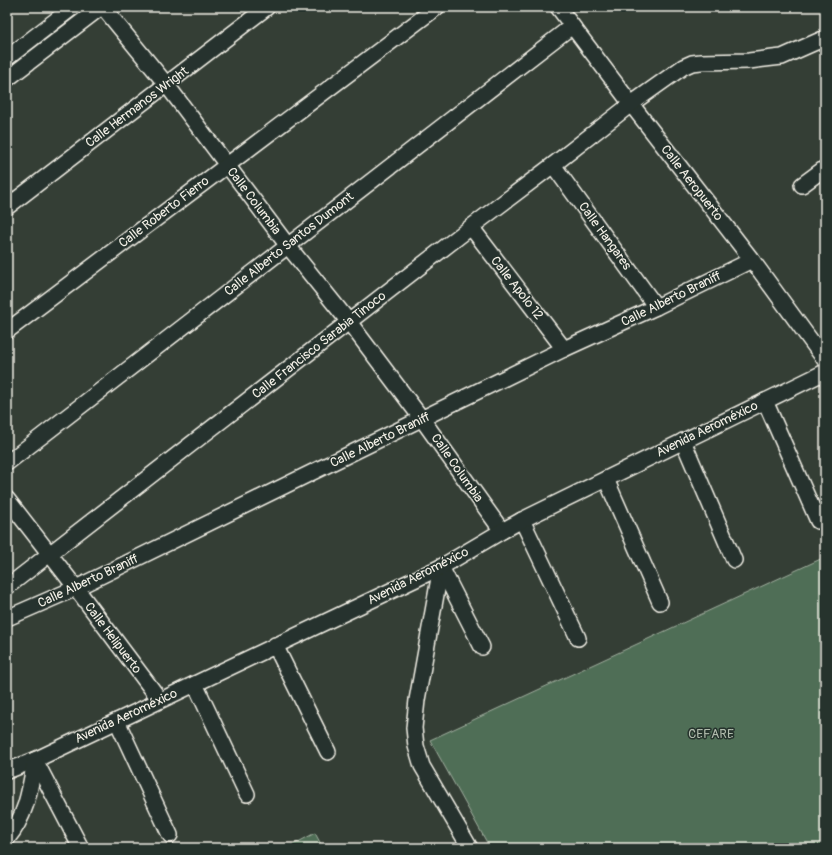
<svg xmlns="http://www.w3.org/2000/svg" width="832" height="855" font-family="Pangolin,sans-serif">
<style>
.green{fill:#506e57;stroke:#a2b0a0}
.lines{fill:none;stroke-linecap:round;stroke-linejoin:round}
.minor-casing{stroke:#f4f1e8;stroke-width:18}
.minor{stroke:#26332d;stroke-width:15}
.labels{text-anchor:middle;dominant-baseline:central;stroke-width:3;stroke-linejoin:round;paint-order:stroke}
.street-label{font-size:13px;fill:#f4f1e8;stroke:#26332d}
.park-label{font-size:13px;fill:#b2bdae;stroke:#26332d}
</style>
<rect width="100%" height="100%" fill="#343e35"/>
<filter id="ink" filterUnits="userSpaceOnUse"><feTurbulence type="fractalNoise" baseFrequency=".025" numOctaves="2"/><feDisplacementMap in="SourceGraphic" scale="8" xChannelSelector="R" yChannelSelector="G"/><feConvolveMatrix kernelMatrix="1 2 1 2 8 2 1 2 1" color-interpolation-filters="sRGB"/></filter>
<g filter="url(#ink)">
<g class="green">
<path d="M825 557V848H490L430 740Z"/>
<path d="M315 833 323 848H287Z"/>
</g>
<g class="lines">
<defs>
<g id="minor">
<path d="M103 7 166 84 288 246 349 322 422 419 502 531"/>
<path d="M558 7 631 104 752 260 825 360"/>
<path d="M7 58 73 7"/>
<path d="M7 79 101 7"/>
<path d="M553 165 656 307"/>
<path d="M802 185 825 168"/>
<path d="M7 207 267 7"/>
<path d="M471 227 564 349"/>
<path d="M7 331 437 7"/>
<path d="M765 401 818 521"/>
<path d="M683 441 734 560"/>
<path d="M7 463 572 26"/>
<path d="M606 479 660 602"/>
<path d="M7 499 76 588 160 700"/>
<path d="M522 520 578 638"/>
<path d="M441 567 417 700 414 728 416 746 422 766 470 848"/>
<path d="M441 567 482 647"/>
<path d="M7 587 471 227 553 165 631 104 683 67 692 63 701 62 749 61 773 58 782 57 825 38"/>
<path d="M7 618 76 588 564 349 656 307 752 260"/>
<path d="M275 645 328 752"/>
<path d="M195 684 247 794"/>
<path d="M117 721 170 835"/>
<path d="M35 760 81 848"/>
<path d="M7 771 35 760 441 567 502 531 522 520 825 372"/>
<path d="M7 839C27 815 30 789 35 760"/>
</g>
</defs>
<use href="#minor" class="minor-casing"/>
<use href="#minor" class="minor"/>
</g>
</g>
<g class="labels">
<g class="street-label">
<text transform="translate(137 107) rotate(-37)">Calle Hermanos Wright</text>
<text transform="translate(692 183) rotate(52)">Calle Aeropuerto</text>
<text transform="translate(254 201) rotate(53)">Calle Columbia</text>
<text transform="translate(164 212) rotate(-37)">Calle Roberto Fierro</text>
<text transform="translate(605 236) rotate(54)">Calle Hangares</text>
<text transform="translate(289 244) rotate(-38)">Calle Alberto Santos Dumont</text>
<text transform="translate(517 288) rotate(52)">Calle Apolo 12</text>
<text transform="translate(671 299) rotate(-26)">Calle Alberto Braniff</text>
<text transform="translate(319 345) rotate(-38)">Calle Francisco Sarabia Tinoco</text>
<text transform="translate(707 429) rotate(-26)">Avenida Aeroméxico</text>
<text transform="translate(380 440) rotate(-26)">Calle Alberto Braniff</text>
<text transform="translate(457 468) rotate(55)">Calle Columbia</text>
<text transform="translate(418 576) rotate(-27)">Avenida Aeroméxico</text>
<text transform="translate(88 581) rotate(-25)">Calle Alberto Braniff</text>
<text transform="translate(113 638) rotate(53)">Calle Helipuerto</text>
<text transform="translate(126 716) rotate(-25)">Avenida Aeroméxico</text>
</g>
<g class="park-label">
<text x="711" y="734">CEFARE</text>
</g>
</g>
<rect width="832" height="855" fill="none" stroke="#26332d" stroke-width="24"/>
<rect x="12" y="12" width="808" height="831" fill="none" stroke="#f4f1e8" stroke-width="1.5" filter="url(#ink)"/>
</svg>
